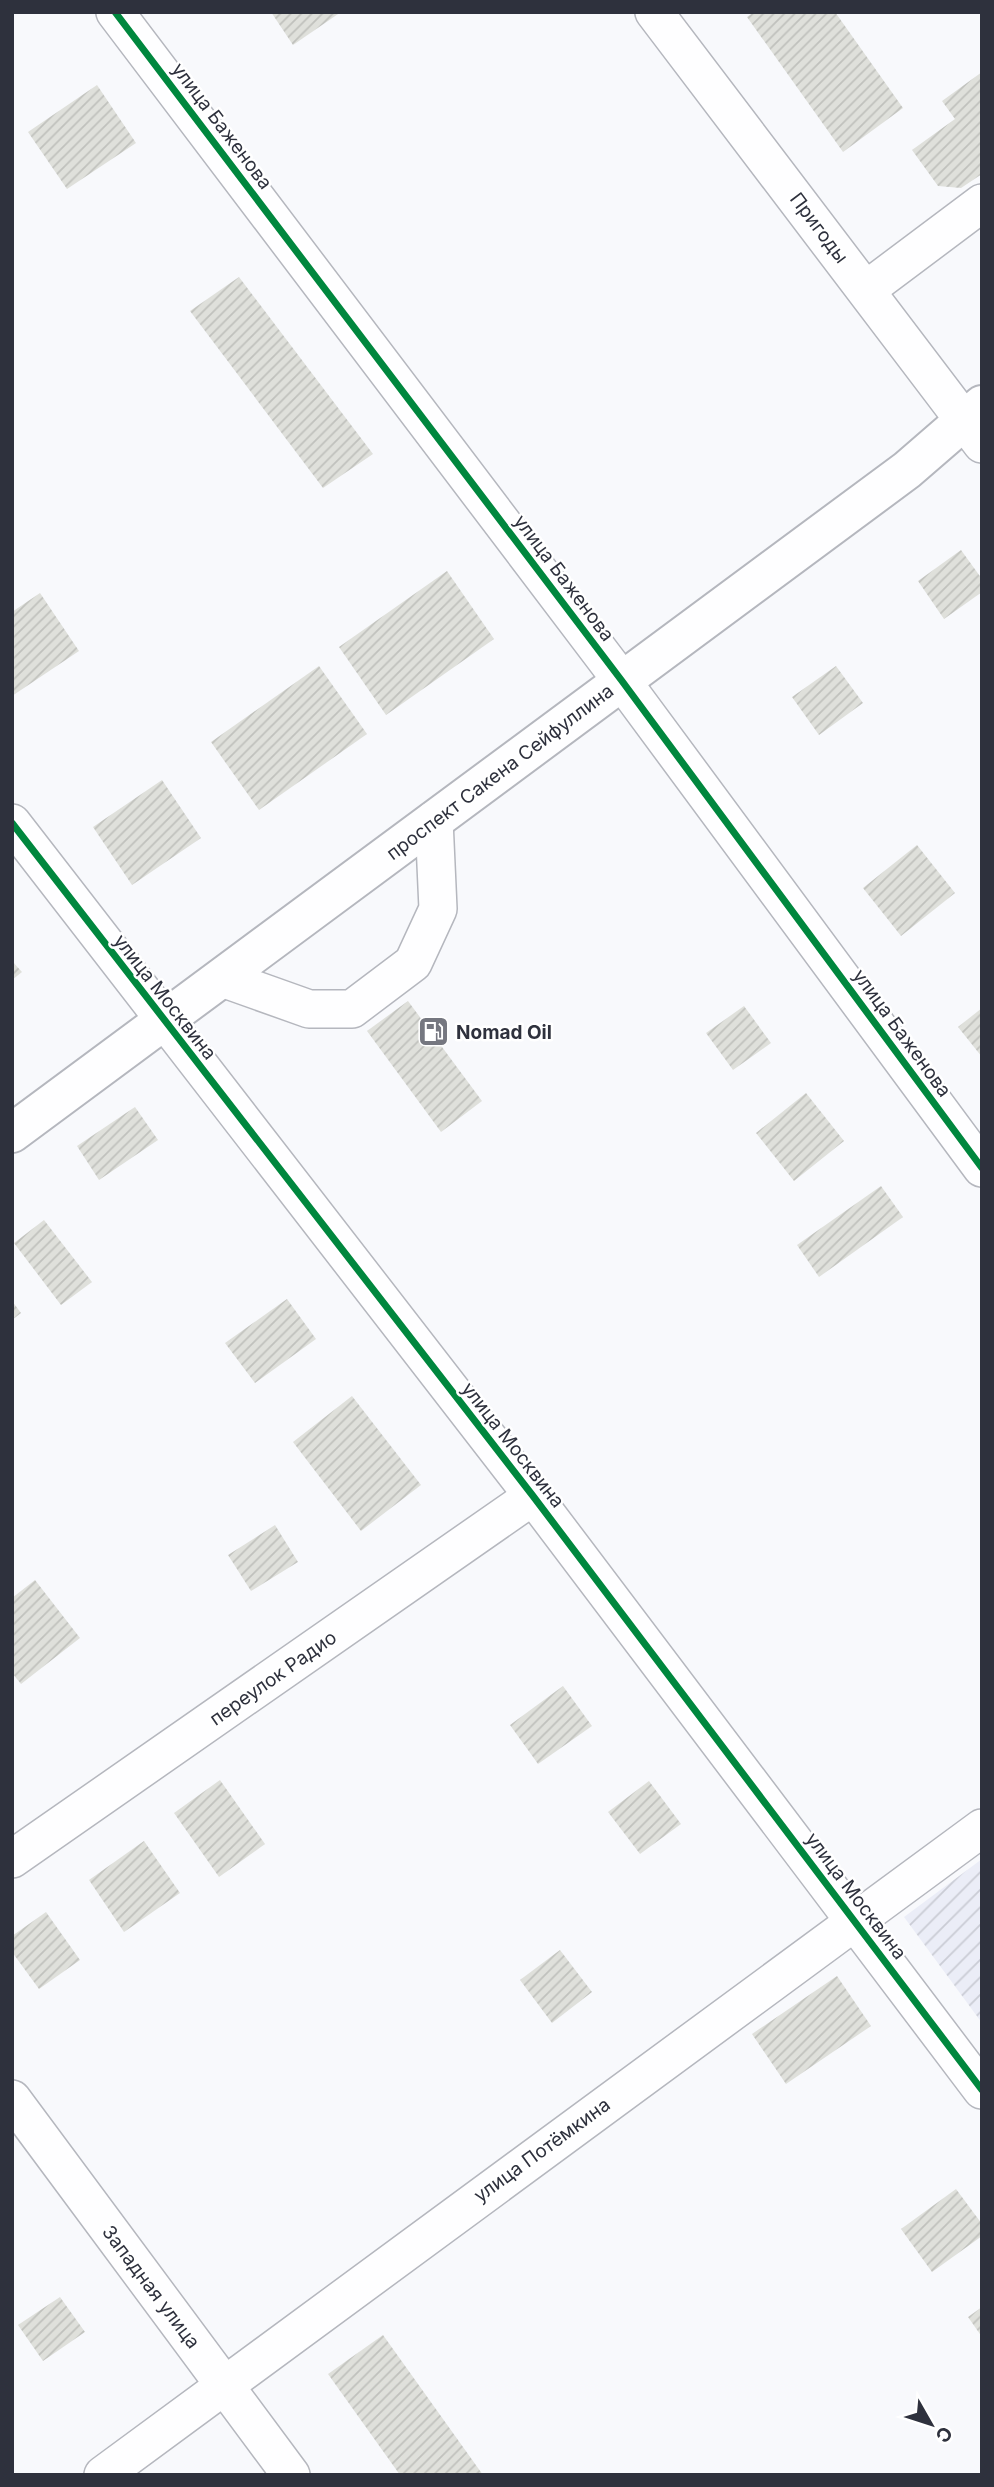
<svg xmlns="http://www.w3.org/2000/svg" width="994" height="2487" font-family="Inter,sans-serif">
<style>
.industrial{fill:url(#industrial-furrows)}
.building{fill:url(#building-hatch)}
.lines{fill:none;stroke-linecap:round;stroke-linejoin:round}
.minor-casing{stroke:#b5b7be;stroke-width:40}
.major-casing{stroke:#b5b7be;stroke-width:42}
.minor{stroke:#fefeff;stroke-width:37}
.major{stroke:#fefeff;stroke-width:38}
.cycleway-casing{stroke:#fff;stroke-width:11}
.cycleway{stroke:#00873e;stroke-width:7}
.labels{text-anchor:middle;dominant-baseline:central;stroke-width:5;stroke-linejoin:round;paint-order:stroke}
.street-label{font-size:19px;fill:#2e313d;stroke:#fff}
.poi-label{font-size:19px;font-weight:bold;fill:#2e313d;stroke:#fff;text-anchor:start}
</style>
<defs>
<pattern id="industrial-furrows" width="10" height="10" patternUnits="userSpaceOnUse" patternTransform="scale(1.75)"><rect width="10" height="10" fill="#ebedf7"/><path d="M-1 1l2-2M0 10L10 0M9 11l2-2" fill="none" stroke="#caccd5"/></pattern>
<pattern id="building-hatch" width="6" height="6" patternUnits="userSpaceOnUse" patternTransform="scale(1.75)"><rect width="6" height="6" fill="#dfe0db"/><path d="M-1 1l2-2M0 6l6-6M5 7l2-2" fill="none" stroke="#c0c1bd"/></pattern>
</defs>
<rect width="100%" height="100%" fill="#f8f9fc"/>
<path class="industrial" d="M982 1859V2023L904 1917Z"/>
<g class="building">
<path d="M271 12H341L293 45Z"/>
<path d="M754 12H835L903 108 843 152 747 17Z"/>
<path d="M982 72V174L961 188 938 186 912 150 955 119 942 101Z"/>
<path d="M97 85 136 143 67 189 28 132Z"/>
<path d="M239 277 373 454 323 488 190 311Z"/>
<path d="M961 550 982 579V592L944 619 918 581Z"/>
<path d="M447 571 494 639 386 715 339 647Z"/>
<path d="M40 593 79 651 12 696V612Z"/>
<path d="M319 666 367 734 259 810 211 742Z"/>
<path d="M836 666 863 703 819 735 792 697Z"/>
<path d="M162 780 201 838 132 885 93 827Z"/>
<path d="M917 845 955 893 901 936 863 888Z"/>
<path d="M12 961 22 972 12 980Z"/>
<path d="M408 1001 482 1101 441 1132 367 1031Z"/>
<path d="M744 1006 771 1043 733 1070 706 1033Z"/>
<path d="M982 1008V1057L958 1027Z"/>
<path d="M806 1093 844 1141 794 1181 756 1133Z"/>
<path d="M135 1107 158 1140 99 1180 77 1146Z"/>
<path d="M881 1186 903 1217 819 1277 797 1245Z"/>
<path d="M44 1220 92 1282 61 1305 14 1243Z"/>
<path d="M287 1299 316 1339 255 1383 225 1343Z"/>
<path d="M12 1301 21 1313 12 1320Z"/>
<path d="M352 1396 421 1485 361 1531 293 1442Z"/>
<path d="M275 1525 298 1562 251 1591 228 1555Z"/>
<path d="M35 1580 80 1638 21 1684 12 1673V1598Z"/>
<path d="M563 1686 592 1726 538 1764 510 1725Z"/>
<path d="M220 1780 265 1844 219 1877 174 1813Z"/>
<path d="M649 1781 681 1824 640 1854 608 1812Z"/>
<path d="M144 1841 180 1893 124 1932 89 1880Z"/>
<path d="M46 1912 80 1960 39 1989 12 1952V1936Z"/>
<path d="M560 1950 592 1992 552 2023 520 1980Z"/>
<path d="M837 1976 871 2026 786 2084 752 2034Z"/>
<path d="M956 2189 982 2224V2236L932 2272 901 2229Z"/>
<path d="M60 2297 85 2332 43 2361 18 2325Z"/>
<path d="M982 2307V2337L968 2317Z"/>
<path d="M383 2335 483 2475H400L328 2374Z"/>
</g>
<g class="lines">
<defs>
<g id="minor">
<path d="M115 12 622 681 982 1168"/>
<path d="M654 12 982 444"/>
<path d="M866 290 982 203"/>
<path d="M12 823 533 1496 982 2090"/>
<path d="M222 978 309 1009H352L413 963 438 909 434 820"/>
<path d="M12 1859 533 1496"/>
<path d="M12 2099 291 2475"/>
<path d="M103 2475 982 1828"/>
</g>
<path id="major" d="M12 1133 907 470 982 405"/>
</defs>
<use href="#minor" class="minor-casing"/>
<use href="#major" class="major-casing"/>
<use href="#minor" class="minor"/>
<use href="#major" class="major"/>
<defs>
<g id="cycleway">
<path d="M115 12 622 681 982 1168"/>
<path d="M12 823 533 1496 982 2090"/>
</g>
</defs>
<use href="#cycleway" class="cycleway-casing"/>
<use href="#cycleway" class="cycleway"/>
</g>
<defs>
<symbol id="fuel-square" viewBox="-11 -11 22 22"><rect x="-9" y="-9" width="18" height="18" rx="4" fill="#757780" stroke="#fff"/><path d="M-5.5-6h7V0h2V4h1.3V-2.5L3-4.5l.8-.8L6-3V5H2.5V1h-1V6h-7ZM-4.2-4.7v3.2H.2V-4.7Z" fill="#fff"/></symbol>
</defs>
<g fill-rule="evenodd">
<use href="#fuel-square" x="416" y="1014" width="35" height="35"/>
</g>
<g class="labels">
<g class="street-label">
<text transform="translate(222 126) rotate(53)">улица Баженова</text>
<text transform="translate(819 228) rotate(53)">Пригоды</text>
<text transform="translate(564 578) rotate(53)">улица Баженова</text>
<text transform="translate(500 772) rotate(-37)">проспект Сакена Сейфуллина</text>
<text transform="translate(165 997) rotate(52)">улица Москвина</text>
<text transform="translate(902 1033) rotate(54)">улица Баженова</text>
<text transform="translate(513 1445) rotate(52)">улица Москвина</text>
<text transform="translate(273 1678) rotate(-35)">переулок Радио</text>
<text transform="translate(856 1896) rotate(53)">улица Москвина</text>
<text transform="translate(542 2150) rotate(-36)">улица Потёмкина</text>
<text transform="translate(151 2287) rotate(53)">Западная улица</text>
</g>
<g class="poi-label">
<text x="456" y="1032">Nomad Oil</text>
</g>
</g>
<rect width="994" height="2487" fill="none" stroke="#2e313d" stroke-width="28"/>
<g transform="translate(931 2424) rotate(129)" stroke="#ffffff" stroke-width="5" paint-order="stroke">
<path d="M0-5L12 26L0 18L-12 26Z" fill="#2e313d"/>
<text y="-10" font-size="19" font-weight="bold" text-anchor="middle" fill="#2e313d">С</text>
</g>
</svg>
